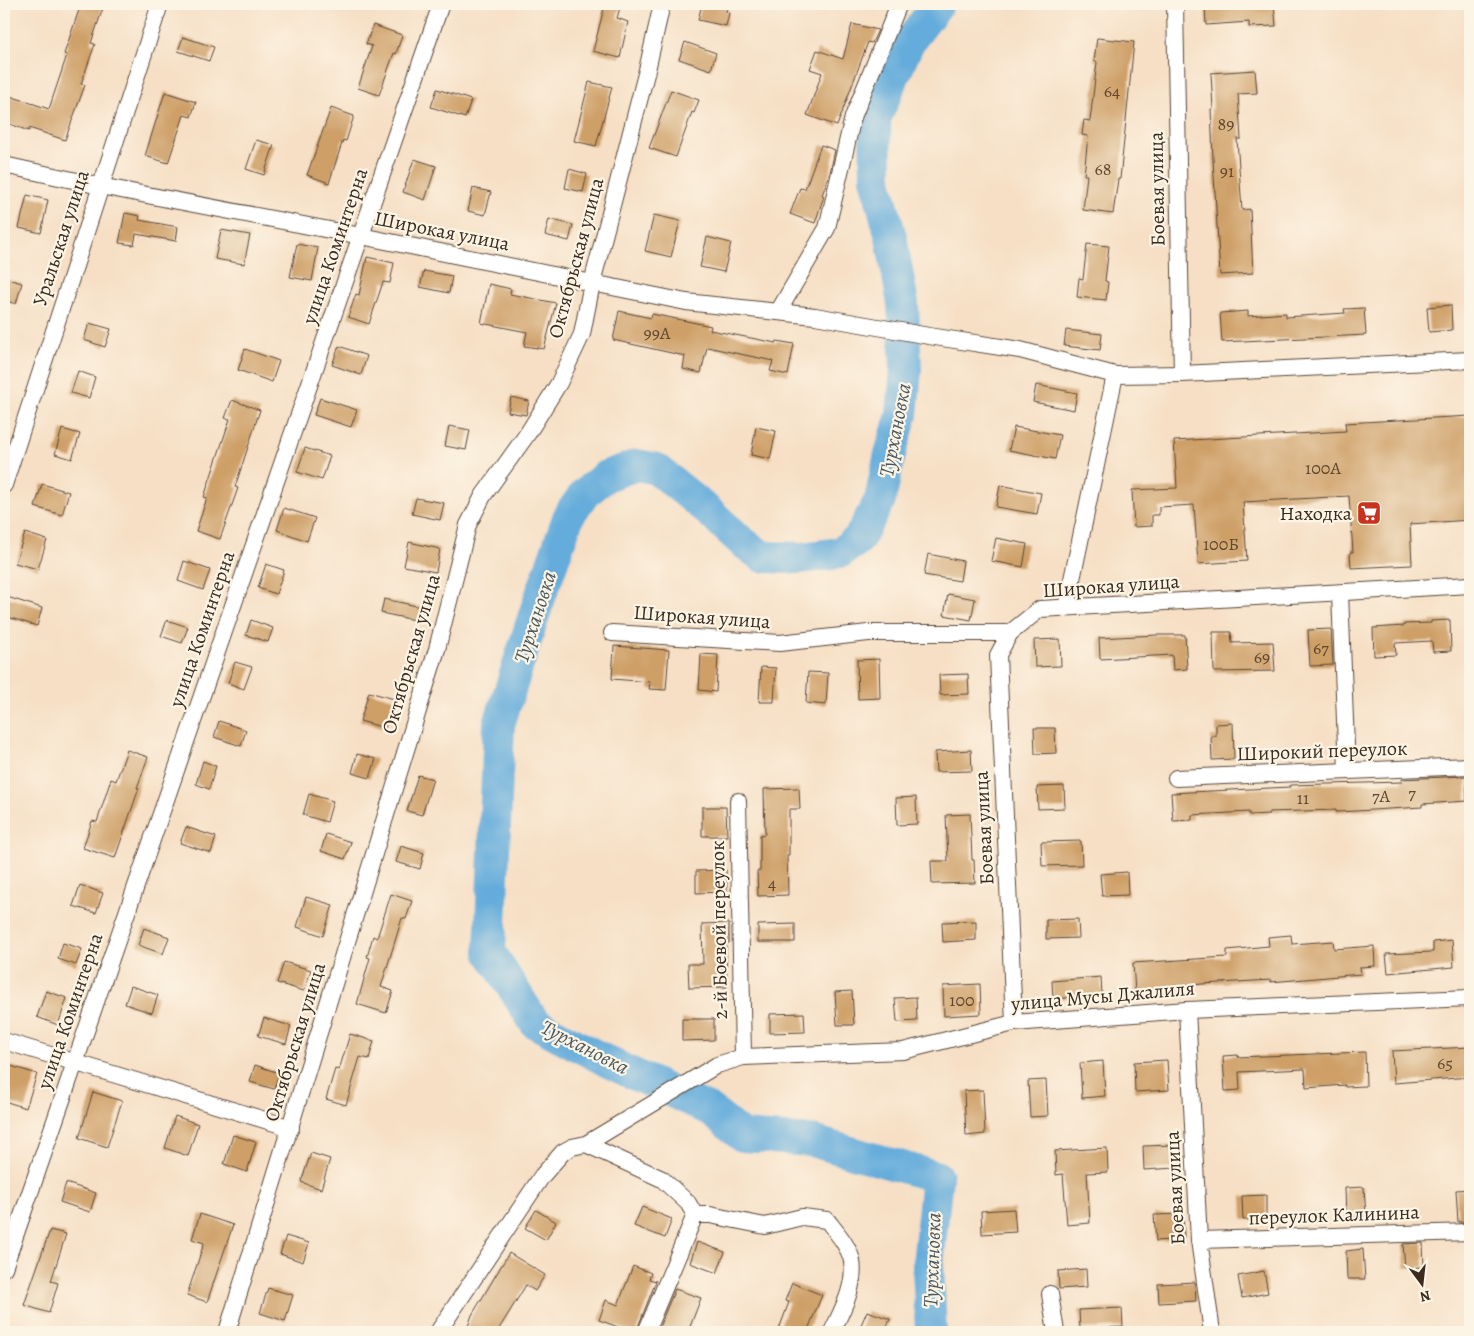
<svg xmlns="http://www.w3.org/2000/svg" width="1474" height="1336" font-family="Alegreya,serif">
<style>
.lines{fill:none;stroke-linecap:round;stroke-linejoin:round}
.river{stroke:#64acdb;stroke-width:32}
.building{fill:#ce9f66}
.street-casing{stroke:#574537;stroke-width:18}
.street{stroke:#fff;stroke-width:16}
.labels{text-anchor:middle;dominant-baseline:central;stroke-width:4.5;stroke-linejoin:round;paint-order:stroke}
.number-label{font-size:18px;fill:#604730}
.street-label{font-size:20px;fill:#3b2a1e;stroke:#fcf5e5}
.poi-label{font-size:20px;fill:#3b2a1e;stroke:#fcf5e5;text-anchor:end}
.water-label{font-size:21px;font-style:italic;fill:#495860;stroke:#fcf5e5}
</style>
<rect width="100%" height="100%" fill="#fcf5e5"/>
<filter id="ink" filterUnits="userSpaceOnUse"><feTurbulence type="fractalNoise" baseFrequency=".02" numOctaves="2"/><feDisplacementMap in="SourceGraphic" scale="10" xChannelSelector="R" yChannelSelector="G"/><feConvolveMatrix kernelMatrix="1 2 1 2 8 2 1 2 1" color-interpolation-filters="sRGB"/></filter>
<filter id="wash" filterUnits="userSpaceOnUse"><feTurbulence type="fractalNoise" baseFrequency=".0096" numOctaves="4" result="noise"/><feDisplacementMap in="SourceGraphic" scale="20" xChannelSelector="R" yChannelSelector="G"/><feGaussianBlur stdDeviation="1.12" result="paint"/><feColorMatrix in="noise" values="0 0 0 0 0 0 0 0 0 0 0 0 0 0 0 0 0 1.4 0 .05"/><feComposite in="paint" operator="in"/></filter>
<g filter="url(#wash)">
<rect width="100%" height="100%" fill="#f6dfc5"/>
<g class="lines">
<path class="river" d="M931 1332 928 1265 937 1177 812 1141 742 1136 710 1110 610 1063 535 1023 490 952 499 724 536 609 569 515 585 493 606 476 637 465 657 469 707 510 741 541 763 557 801 558 839 553 858 540 880 500 890 454 902 415 906 369 903 304 891 237 876 181 875 119 909 42 938 4"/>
</g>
<g id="blocks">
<g class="building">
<path d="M81 4H89L103 8 91 43 95 44 81 84 85 85 65 140 29 128V131L4 122V94L49 109 67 55 64 54Z"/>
<path d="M605 4H621L617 18 628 22 620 58 593 51Z"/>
<path d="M702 4H728L726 12 729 13 726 26 698 20Z"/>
<path d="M1205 4H1274L1276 26 1249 27V22L1206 25Z"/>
<path d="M852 24 878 30 872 43 868 42 837 126 807 115 822 73 810 69 817 50 843 59Z"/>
<path d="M373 25 402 35 396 54 394 53 379 95 358 88 372 46 366 44Z"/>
<path d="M183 37 214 47 209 61 178 51Z"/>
<path d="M1097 38 1134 42 1120 179H1118L1113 214 1083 210 1087 175H1084L1088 136 1082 135 1084 120 1090 121 1097 62 1094 61Z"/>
<path d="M685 42 716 53 711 70 679 59Z"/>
<path d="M1255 70 1257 93 1238 94 1241 139H1237L1242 210 1250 209 1253 273 1220 275 1213 159 1211 109H1213L1211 73Z"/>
<path d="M589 82 612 87 596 146 574 141Z"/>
<path d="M437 89 471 100 465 118 431 107Z"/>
<path d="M671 90 699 100 694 113 692 112 676 157 649 148Z"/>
<path d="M165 92 196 102 191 117 184 115 168 163 145 156Z"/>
<path d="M331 108 354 116 346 141 343 140 329 183 307 175Z"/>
<path d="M256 140 274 145 264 175 246 169Z"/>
<path d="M821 145 835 150 830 173 822 195 824 196 815 223 790 214 800 188 805 189Z"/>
<path d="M414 159 436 166 425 200 403 192Z"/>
<path d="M569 169 587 174 583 192 565 188Z"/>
<path d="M473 188 491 192 485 215 468 211Z"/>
<path d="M27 195 48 200 41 233 19 228Z"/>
<path d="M125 213 140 216 139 220 178 227 176 241 136 234 134 245 119 243Z"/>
<path d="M654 215 680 221 671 257 645 251Z"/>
<path d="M549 219 573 225 569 241 545 235Z"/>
<path d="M221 230 250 235 244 264 215 259Z"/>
<path d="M707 237 731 243 724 272 700 267Z"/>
<path d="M297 244 318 248 312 281 290 277Z"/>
<path d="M1087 244 1109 246 1105 281 1108 282 1106 300 1077 297 1079 278 1083 279Z"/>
<path d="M367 257 394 263 390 283 383 282 369 324 348 317 356 294 359 295Z"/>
<path d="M424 271 452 276 449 293 420 287Z"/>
<path d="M4 278 22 283 16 304 4 300Z"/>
<path d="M489 284 511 289 510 294 556 303 544 349 524 346 527 332 481 323Z"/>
<path d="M1451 305 1452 330 1429 332 1427 307Z"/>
<path d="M1364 308 1366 335 1222 342 1220 313 1248 311V316L1286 313V317L1345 313 1344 309Z"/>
<path d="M619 311 651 318 652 314 711 326 710 330 776 343 777 341 794 344 788 375 770 371 773 361 707 347 701 373 683 369 685 356 613 340Z"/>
<path d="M89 323 111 329 105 347 84 340Z"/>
<path d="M1066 330 1102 334 1100 350 1064 346Z"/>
<path d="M339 346 367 356 361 375 332 365Z"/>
<path d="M245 349 279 361 272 382 238 370Z"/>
<path d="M78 371 95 377 89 398 71 393Z"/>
<path d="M1036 385 1077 393 1074 410 1033 402Z"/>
<path d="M511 397 529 401 526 415 508 412Z"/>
<path d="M320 398 357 410 351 427 314 415Z"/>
<path d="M232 400 260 410 235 487 238 488 220 539 196 531 207 498 204 497 230 419 225 418Z"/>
<path d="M1470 416V520L1410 524 1412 565 1351 568 1350 552H1353L1349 496 1243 502 1247 561 1198 564 1194 505 1159 507V515H1152V526L1134 527 1132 490 1177 488 1174 441 1346 431 1345 423Z"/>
<path d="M449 426 470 430 466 450 445 446Z"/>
<path d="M756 427 776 431 770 459 751 455Z"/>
<path d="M1014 427 1060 435 1055 459 1009 450Z"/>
<path d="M62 429 80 434 72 459 55 454Z"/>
<path d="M305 448 330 456 322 480 297 472Z"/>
<path d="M42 484 69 492 62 515 35 507Z"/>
<path d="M1000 485 1041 493 1037 514 996 507Z"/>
<path d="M416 498 444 503 440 520 412 514Z"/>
<path d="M284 508 315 518 307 541 277 530Z"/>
<path d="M25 533 47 540 38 569 15 563Z"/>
<path d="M996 538 1027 544 1023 567 991 561Z"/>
<path d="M409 542 440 549 436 572 404 566Z"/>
<path d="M928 554 963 561 960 581 924 575Z"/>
<path d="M184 561 210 570 203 590 178 581Z"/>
<path d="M266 564 284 570 276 594 258 588Z"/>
<path d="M948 594 975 599 971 620 944 615Z"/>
<path d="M4 596 42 608 37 626 4 616Z"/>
<path d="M384 599 426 608 424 622 381 613Z"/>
<path d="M167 620 188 627 182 643 161 636Z"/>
<path d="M251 620 273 628 268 642 246 635Z"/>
<path d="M1450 620 1451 651 1433 652 1432 641 1395 643 1396 655 1374 656 1373 628 1404 626V624L1431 623V621Z"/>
<path d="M1331 629 1333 665 1310 666 1308 630Z"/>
<path d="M1213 632H1231L1232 643 1273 642 1275 671 1214 672Z"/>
<path d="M1157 635H1185L1187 669 1173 670 1172 655 1100 659 1099 638Z"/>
<path d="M1060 639 1061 666 1035 667 1034 640Z"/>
<path d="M614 646 669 650 666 690 649 689 650 682 612 679Z"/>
<path d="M701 654 718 655 716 692 699 690Z"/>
<path d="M879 659 880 698 858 699 857 660Z"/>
<path d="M235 662 252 667 244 689 228 683Z"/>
<path d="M761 667 776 668 774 702H759Z"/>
<path d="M808 672 828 673 826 705 806 703Z"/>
<path d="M968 674 969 694 940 695 939 675Z"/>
<path d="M369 692 394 699 385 728 360 721Z"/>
<path d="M219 721 246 730 241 746 214 737Z"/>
<path d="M1233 723 1234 759 1212 760 1211 736H1216V724Z"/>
<path d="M1034 728H1055L1056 753 1035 754Z"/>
<path d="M127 750 148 757 137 788H139L115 858 83 848 92 821 97 822 111 779 116 781Z"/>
<path d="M971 750 972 771 936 772 935 752Z"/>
<path d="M357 754 376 759 370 778 352 773Z"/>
<path d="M203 761 216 766 209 789 196 784Z"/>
<path d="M418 775 433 779 422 815 407 811Z"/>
<path d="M1466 776 1467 801 1422 804V807L1356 811 1336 812V810L1269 812V814L1249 815V812L1192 815V820L1173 821 1171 793 1290 787V785L1402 782V779Z"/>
<path d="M1064 786 1065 808 1038 809 1037 787Z"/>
<path d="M799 788 800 809H789V855H787L788 895 758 896 757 871H760V835L765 834 764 789Z"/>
<path d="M309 794 333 801 327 822 303 815Z"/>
<path d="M916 797 917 824 897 825 896 798Z"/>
<path d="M702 807H726L727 836H702Z"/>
<path d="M970 814 972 860H974L975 883 932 884 931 861H948L946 815Z"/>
<path d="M186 827 216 837 211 853 180 843Z"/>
<path d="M326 834 351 842 345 859 321 851Z"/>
<path d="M1081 841 1082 865 1042 866 1041 842Z"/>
<path d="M401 846 424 853 420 869 396 862Z"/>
<path d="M726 870 727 892 696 893V871Z"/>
<path d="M1127 872 1128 895 1102 896 1100 874Z"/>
<path d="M80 885 103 893 96 913 73 906Z"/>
<path d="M391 894 412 901 406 919 402 918 381 987 393 991 386 1013 357 1004 370 958 367 957 373 936 377 938Z"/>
<path d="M306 897 333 905 323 936 297 927Z"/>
<path d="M1078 919 1079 938 1046 939V920Z"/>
<path d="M976 921V940L943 942 942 922Z"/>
<path d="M729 923V943H726L727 987 689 988 688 964H703L702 924Z"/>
<path d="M795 924V942H758V925Z"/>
<path d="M144 928 169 937 163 954 138 945Z"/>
<path d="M1291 935 1292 944 1333 941 1334 949 1374 946 1375 966 1360 967 1361 974 1271 982V980L1202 984 1135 992 1133 963 1227 957V950L1269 946 1268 937Z"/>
<path d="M1452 940 1454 967 1388 973 1386 954 1433 952V942Z"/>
<path d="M63 943 82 949 76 965 58 959Z"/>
<path d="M284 962 311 970 304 991 277 983Z"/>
<path d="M1101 977 1102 995 1053 999 1052 981Z"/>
<path d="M980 984 981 1014 944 1016 943 986Z"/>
<path d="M131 986 158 995 152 1013 125 1004Z"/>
<path d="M46 991 67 998 58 1025 37 1017Z"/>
<path d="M852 991 854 1025H837L835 992Z"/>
<path d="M916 997 917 1021 897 1022 895 998Z"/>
<path d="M804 1013 805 1032 770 1033V1014Z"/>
<path d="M264 1018 291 1026 286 1044 258 1036Z"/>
<path d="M682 1019H714V1040L682 1041Z"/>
<path d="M350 1034 374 1041 369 1059 360 1057 346 1105 326 1099 335 1069 339 1070Z"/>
<path d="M1470 1047V1077L1394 1083 1392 1051Z"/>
<path d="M1365 1052 1366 1086 1345 1087V1085L1306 1088 1305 1069 1239 1072 1240 1090 1225 1091 1223 1056 1238 1055V1057Z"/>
<path d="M1167 1060 1169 1090 1135 1092 1134 1062Z"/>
<path d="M1103 1061 1105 1096 1082 1098 1080 1063Z"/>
<path d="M255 1065 279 1073 274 1089 250 1082Z"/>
<path d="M11 1066 37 1074 26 1108 4 1101V1089Z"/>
<path d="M1046 1080 1048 1116 1030 1117 1028 1081Z"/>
<path d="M983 1090 985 1134 966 1136 964 1091Z"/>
<path d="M93 1092 122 1101 107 1147 79 1138Z"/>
<path d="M175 1116 198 1124 188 1156 165 1148Z"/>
<path d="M233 1135 256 1142 247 1172 224 1164Z"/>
<path d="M1174 1145 1175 1168 1144 1170 1143 1146Z"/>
<path d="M1107 1148 1108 1172 1087 1173 1090 1223 1067 1225 1063 1174 1056 1175 1055 1151Z"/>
<path d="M311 1153 330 1159 321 1189 301 1182Z"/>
<path d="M66 1183 96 1193 90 1212 60 1202Z"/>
<path d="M1364 1187 1366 1216 1346 1217 1345 1188Z"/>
<path d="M1470 1189V1222H1458L1456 1190Z"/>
<path d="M1266 1195V1219L1243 1220 1242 1196Z"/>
<path d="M642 1207 672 1219 665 1238 634 1226Z"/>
<path d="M1014 1209 1016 1232 982 1234 981 1211Z"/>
<path d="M536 1210 556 1222 546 1240 525 1228Z"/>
<path d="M200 1214 233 1225 207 1302 187 1295 204 1243 192 1239Z"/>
<path d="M1183 1214 1184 1239 1156 1241 1154 1215Z"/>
<path d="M50 1230 66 1234 51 1281 58 1283 49 1313 24 1305Z"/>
<path d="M286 1236 309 1243 303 1262 280 1254Z"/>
<path d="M697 1242 725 1252 717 1273 690 1263Z"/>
<path d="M1423 1243 1424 1267 1405 1268 1403 1244Z"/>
<path d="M1363 1249 1365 1279H1347L1346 1251Z"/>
<path d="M509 1253 545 1275 535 1291 526 1285 497 1332H466L472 1315Z"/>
<path d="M633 1266 651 1273 649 1279 656 1281 636 1332H632L599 1320 606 1300 618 1305Z"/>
<path d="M1086 1269 1087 1287 1059 1289 1058 1271Z"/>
<path d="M1264 1271 1268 1293 1242 1298 1238 1276Z"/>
<path d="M1195 1282 1196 1301 1159 1303 1158 1284Z"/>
<path d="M792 1283 822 1295 807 1332H778L789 1302 785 1301Z"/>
<path d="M268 1288 293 1295 285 1321 260 1313Z"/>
<path d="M675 1289 701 1298 688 1332H657Z"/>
<path d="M1122 1308 1123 1327 1080 1329 1079 1310Z"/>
<path d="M867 1311 890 1319 885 1332H858Z"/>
</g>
</g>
</g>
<g filter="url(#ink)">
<use href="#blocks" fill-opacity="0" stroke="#574537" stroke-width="1"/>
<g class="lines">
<defs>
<g id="street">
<path d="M1175 4 1182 374"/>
<path d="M4 165 100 186 361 236 686 302 815 316 929 336 1020 350 1115 375 1182 374 1470 360"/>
<path d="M778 312 827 228 853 117 899 4"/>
<path d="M4 485 160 4"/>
<path d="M1340 593 1347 771"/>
<path d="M1066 608 1115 375"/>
<path d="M612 633 780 643 868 633H1010L1040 609 1470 585"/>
<path d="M1010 633 998 655 1014 1023"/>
<path d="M1176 778 1470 766"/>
<path d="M738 801 743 1057"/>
<path d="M1187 1010 1199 1240 1212 1332"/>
<path d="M4 1041 291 1128"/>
<path d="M586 1144 717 1065 743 1057 903 1051 1014 1023 1187 1010 1470 998"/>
<path d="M1199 1240 1470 1232"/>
<path d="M4 1268 441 4"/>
<path d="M1050 1294 1056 1332"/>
<path d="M227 1332 437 649 468 525 483 496 528 433 559 383 582 334 592 283 647 70 662 4"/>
<path d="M438 1332 542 1176 563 1152 572 1147 586 1144 662 1179 688 1203 695 1215H710L765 1226 802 1217 827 1220C836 1232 849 1246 852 1261 856 1286 842 1310 832 1332"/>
<path d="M646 1332 695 1215"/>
</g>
</defs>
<use href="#street" class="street-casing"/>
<use href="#street" class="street"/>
</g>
</g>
<defs>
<symbol id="supermarket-square" viewBox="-11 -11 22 22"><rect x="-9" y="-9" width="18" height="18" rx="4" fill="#c8321e" stroke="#fcf5e5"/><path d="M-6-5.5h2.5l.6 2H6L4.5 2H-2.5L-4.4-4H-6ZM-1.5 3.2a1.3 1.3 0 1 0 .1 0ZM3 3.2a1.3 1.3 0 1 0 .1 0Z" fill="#fff"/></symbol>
</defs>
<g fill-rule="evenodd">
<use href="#supermarket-square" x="1355" y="499" width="28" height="28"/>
</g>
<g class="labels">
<g class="number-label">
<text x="1112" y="91">64</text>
<text x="1226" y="124">89</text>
<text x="1103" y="169">68</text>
<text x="1227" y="171">91</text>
<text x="657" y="333">99А</text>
<text x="1323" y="468">100А</text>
<text x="1221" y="544">100Б</text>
<text x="1321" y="648">67</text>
<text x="1262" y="657">69</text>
<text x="1412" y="793">7</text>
<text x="1381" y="796">7А</text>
<text x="1303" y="798">11</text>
<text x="772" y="883">4</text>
<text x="962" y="1000">100</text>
<text x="1445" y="1063">65</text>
</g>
<g class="street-label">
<text transform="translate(1157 189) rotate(-91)">Боевая улица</text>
<text transform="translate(442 231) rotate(11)">Широкая улица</text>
<text transform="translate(61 238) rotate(-72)">Уральская улица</text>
<text transform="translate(335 246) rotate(-71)">улица Коминтерна</text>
<text transform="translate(576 258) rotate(-75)">Октябрьская улица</text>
<text transform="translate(1111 586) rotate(-4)">Широкая улица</text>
<text transform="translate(702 617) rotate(4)">Широкая улица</text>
<text transform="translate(202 629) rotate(-71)">улица Коминтерна</text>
<text transform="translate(411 654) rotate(-74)">Октябрьская улица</text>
<text transform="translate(1322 751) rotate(-2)">Широкий переулок</text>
<text transform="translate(984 828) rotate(-93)">Боевая улица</text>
<text transform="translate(719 930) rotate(-91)">2-й Боевой переулок</text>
<text transform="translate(1103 996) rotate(-5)">улица Мусы Джалиля</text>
<text transform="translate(70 1011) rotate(-71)">улица Коминтерна</text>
<text transform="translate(295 1042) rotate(-73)">Октябрьская улица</text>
<text transform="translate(1175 1188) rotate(-93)">Боевая улица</text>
<text transform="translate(1334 1215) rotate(-2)">переулок Калинина</text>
</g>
<g class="poi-label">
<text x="1352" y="513">Находка</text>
</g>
<g class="water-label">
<text transform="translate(895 430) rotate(-79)">Турхановка</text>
<text transform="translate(535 617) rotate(-72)">Турхановка</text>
<text transform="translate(585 1047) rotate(27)">Турхановка</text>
<text transform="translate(932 1260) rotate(-88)">Турхановка</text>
</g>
</g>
<rect width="1474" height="1336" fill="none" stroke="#fcf5e5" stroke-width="20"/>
<g transform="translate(1422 1284) rotate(165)" stroke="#fcf5e5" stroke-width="4" paint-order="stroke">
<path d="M0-4L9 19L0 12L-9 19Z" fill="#3b2a1e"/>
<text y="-8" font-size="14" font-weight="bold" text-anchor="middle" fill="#3b2a1e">N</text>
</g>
</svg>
